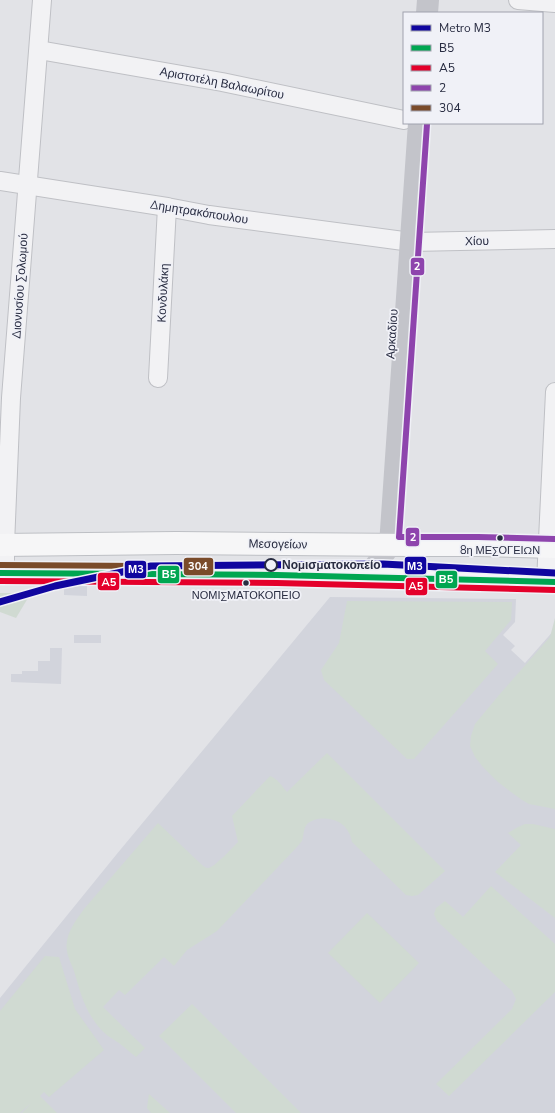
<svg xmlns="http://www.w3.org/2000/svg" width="555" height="1113" font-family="'Nunito Sans',sans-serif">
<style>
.built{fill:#d2d4dc}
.green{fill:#d0dad2}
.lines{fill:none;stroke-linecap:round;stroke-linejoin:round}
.street-casing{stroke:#bfc0c5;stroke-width:20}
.primary-casing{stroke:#bec0c5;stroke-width:24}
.street{stroke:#f2f2f4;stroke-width:18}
.secondary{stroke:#c3c4ca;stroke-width:22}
.primary{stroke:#f6f6f7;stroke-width:22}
.bus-1-casing{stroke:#f0f1f7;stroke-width:9}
.bus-2-casing{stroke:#f0f1f7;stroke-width:9}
.bus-3-casing{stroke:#f0f1f7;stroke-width:9}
.bus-4-casing{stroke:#f0f1f7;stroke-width:9}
.bus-1{stroke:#00a651;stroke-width:6}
.bus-2{stroke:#e4002b;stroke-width:6}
.bus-3{stroke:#8e44ad;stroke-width:6}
.bus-4{stroke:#7a4b2a;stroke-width:6}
.metro-1-casing{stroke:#f0f1f7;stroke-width:10}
.metro-1{stroke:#10069f;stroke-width:7}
.bus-dot{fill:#282c41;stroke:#f0f1f7;stroke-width:1.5}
.stop-dot{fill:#f0f1f7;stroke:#282c41;stroke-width:2}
.labels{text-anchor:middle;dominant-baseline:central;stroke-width:3.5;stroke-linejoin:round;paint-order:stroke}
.bus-label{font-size:11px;fill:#282c41;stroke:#f0f1f7}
.street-label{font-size:12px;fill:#282c41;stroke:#f0f1f7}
.stop-label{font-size:12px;font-weight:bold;fill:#282c41;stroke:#f0f1f7;text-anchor:start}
.line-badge{stroke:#f0f1f7;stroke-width:1.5}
.badge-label{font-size:11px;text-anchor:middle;font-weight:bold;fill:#fff}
</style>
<rect width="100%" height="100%" fill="#e2e3e7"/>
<g class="built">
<path d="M64 586H87V596L64 595Z"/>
<path d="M330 597 516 599 515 622 503 635 515 646 511 650 525 663 555 629V1113H0V998L116 855Z"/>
<rect x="74" y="635" width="27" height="8"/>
<path d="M50 648H62L61 684 11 682V674H22V671H38V661H50Z"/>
</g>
<g class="green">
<path d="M0 593H31L16 618 0 612Z"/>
<path d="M347 601 512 602 511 620 485 651 498 664 414 759H407L324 680 321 670 339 643Z"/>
<path d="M555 618V809L529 804 522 800 511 792 498 782 483 767 475 757 470 746 471 736 475 724 499 695 550 637Z"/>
<path d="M327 753 445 871 418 895 412 896 406 895 352 842C351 839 351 836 349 833 343 820 327 816 314 820 312 821 310 822 308 823 303 828 304 835 302 841 300 843 298 846 296 848L217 931 187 950 174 966 164 957 125 995 119 990 103 1007 145 1048 136 1057C130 1052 125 1048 119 1043 111 1038 104 1034 98 1026 84 1009 80 991 74 971 70 960 65 953 67 941 69 929 77 919 84 909L158 823 202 865C204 866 205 868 208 868 214 868 233 847 238 842L232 816 270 776C278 779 282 786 287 792Z"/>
<path d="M525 824H533L555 829V918L495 872 521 845 508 833 518 827Z"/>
<path d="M491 886 555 944V992L449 1096 436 1084 512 1009 516 999 512 991 437 921 434 914 436 908 445 901 463 917Z"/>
<path d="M367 913 419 963 380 1003 328 953Z"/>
<path d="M45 956 59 957 75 1009 104 1050 49 1097 44 1092 40 1096 57 1113H22L31 1103 20 1113H0V1011Z"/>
<path d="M192 1004 301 1113H236L159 1036Z"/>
<path d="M149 1094 170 1113H151L147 1108Z"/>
</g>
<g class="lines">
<defs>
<g id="street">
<path d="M518 0 555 3"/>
<path d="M39 50 222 82 404 120"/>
<path d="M0 181 167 207 209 215 411 242 555 239"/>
<path d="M158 378 167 207"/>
<path d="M5 573V545L11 398 42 0"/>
<path d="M546 582 555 392"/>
</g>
<g id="primary">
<path d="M0 545 176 543 411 545H478L555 547"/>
<path d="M0 573 277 575 555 582"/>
</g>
</defs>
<use href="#street" class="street-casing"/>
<use href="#primary" class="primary-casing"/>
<use href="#street" class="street"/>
<g class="secondary">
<path d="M427 13 428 0"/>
<path d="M367 578 390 545 419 123"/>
</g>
<use href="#primary" class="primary"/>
<defs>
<path id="bus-1" d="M0 573 277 575 555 582"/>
<path id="bus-2" d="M0 581 277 583 555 590"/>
<path id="bus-3" d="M427 124 399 537H478L555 539"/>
<path id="bus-4" d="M0 565 277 567"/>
</defs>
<use href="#bus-1" class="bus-1-casing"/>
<use href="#bus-2" class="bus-2-casing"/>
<use href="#bus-3" class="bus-3-casing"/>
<use href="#bus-4" class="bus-4-casing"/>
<use href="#bus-1" class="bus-1"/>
<use href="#bus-2" class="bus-2"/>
<use href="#bus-3" class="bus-3"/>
<use href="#bus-4" class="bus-4"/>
<defs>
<path id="metro-1" d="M0 602 55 586 151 566 383 564 555 573"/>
</defs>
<use href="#metro-1" class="metro-1-casing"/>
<use href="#metro-1" class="metro-1"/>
</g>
<g class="bus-dot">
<circle cx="500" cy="538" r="3.5"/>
<circle cx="246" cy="583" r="3.5"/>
</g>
<circle class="stop-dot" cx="271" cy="565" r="6"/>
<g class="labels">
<g class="bus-label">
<text x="500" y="550">8η ΜΕΣΟΓΕΙΩΝ</text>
<text x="246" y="595">ΝΟΜΙΣΜΑΤΟΚΟΠΕΙΟ</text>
</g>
<g class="street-label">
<text transform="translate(222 83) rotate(11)">Αριστοτέλη Βαλαωρίτου</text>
<text transform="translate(199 212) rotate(9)">Δημητρακόπουλου</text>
<text transform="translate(477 241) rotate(-1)">Χίου</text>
<text transform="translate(20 286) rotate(-86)">Διονυσίου Σολωμού</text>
<text transform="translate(163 293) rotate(-87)">Κονδυλάκη</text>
<text transform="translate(392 334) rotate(-86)">Αρκαδίου</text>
<text transform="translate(278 544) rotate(1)">Μεσογείων</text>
</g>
<g class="stop-label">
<text x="282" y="565">Νομισματοκοπείο</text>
</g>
</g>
<g class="line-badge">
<rect x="410" y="257" width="15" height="19" rx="4" fill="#8e44ad"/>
<rect x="405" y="527" width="15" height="20" rx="4" fill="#8e44ad"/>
<rect x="404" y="556" width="23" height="19" rx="4" fill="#10069f"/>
<rect x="183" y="557" width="31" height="19" rx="4" fill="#7a4b2a"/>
<rect x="124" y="560" width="23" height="19" rx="4" fill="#10069f"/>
<rect x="157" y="565" width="23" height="19" rx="4" fill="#00a651"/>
<rect x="435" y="570" width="23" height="19" rx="4" fill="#00a651"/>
<rect x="97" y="572" width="23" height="19" rx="4" fill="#e4002b"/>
<rect x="405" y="577" width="23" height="19" rx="4" fill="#e4002b"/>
</g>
<g class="badge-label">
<text x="417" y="270">2</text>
<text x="413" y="541">2</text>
<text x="415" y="570">Μ3</text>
<text x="198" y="570">304</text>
<text x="136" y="573">Μ3</text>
<text x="169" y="578">Β5</text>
<text x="446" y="583">Β5</text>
<text x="109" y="586">A5</text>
<text x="416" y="590">A5</text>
</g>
<rect x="403" y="12" width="140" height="112" fill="#f0f1f7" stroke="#a0a2ae"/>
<rect x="411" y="25" width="20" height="6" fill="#10069f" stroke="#a0a2ae"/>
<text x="439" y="32" font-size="12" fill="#282c41">Metro Μ3</text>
<rect x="411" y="45" width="20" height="6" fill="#00a651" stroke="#a0a2ae"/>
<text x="439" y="52" font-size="12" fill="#282c41">Β5</text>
<rect x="411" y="65" width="20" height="6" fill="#e4002b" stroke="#a0a2ae"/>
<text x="439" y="72" font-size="12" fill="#282c41">A5</text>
<rect x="411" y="85" width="20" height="6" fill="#8e44ad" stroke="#a0a2ae"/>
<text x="439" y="92" font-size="12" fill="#282c41">2</text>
<rect x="411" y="105" width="20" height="6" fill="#7a4b2a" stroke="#a0a2ae"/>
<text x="439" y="112" font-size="12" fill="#282c41">304</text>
</svg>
